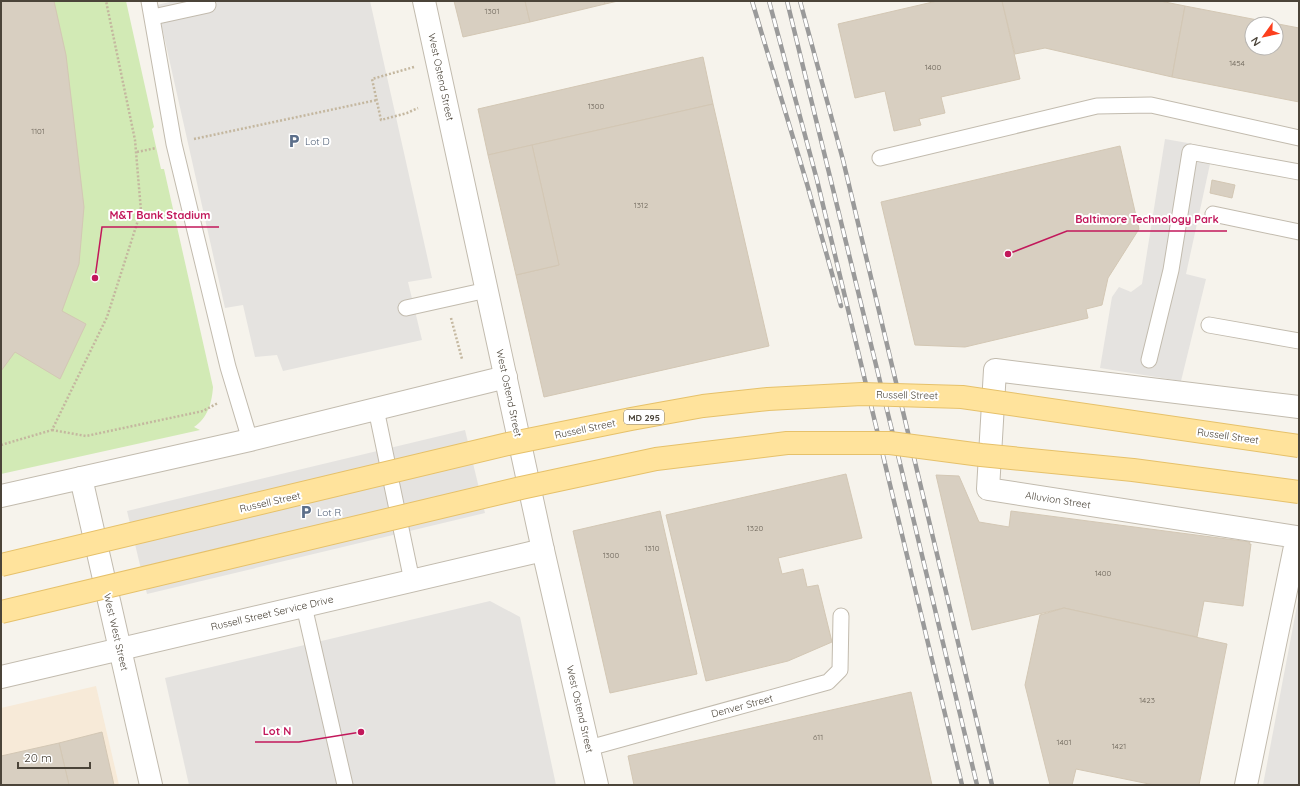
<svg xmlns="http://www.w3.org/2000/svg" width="1300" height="786" font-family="Quicksand,sans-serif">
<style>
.commercial{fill:#f7ead8}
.green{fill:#d2eab5}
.parking{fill:#e5e3e0}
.building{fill:#d8cfc1;stroke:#d3c7b4;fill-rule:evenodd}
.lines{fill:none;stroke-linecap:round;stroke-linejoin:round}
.service-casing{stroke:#c2bbae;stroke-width:17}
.minor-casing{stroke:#c2bbae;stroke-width:24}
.path{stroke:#c4b79f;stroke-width:2.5;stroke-dasharray:2 2;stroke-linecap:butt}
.service{stroke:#fff;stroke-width:15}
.minor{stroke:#fff;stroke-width:22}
.rail-casing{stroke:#9a9a9a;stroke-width:4.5}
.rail{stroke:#fff;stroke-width:3;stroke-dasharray:9;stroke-linecap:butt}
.primary-bridge-casing{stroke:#e6c16a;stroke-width:24;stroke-linecap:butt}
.primary-bridge{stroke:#ffe39c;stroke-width:22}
.labels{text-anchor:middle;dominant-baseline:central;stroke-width:4;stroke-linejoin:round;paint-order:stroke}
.number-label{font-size:8px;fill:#6e675b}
.shield{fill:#fff;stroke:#817c74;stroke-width:1}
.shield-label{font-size:9px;font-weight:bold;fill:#4b4439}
.street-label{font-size:10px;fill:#4b4439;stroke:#fff}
.service-label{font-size:10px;fill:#4e5e75;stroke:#fff;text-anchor:start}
.leader{fill:none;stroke:#c2185b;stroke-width:1.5}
.callout-dot{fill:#c2185b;stroke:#fff;stroke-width:1.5}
.callout-label{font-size:11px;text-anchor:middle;font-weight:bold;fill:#c2185b;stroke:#fff;stroke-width:4;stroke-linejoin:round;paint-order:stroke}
</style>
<rect width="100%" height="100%" fill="#f6f3ec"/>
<path class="commercial" d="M96 686 119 785H1V708Z"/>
<path class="green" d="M1 1H126L154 127 152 129 161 169H164L213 387C212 402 208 418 194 427L200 430 1 474Z"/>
<g class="parking">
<path d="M174 1H370L432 278 408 282 422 340 283 371 277 355 255 357 243 305 225 308 157 5Z"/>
<path d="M1165 139 1216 148 1210 164 1186 274 1206 279 1181 381 1100 368 1112 297 1119 287 1131 292 1142 284Z"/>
<path d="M465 430 485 513 147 594 127 511Z"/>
<path d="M1299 595V785H1263Z"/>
<path d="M490 601 520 617 556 785H189L165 678Z"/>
</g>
<g class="building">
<path d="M1 1H54L66 55 84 207 79 264 62 311 86 324 60 379 15 352 1 371Z"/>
<path d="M454 1H525L530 22 463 37Z"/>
<path d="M525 1H604L605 4 530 22Z"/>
<path d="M604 1H618L605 4Z"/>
<path d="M937 1H1002L1020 79 941 97 945 113 919 119 921 125 894 131 885 91 855 98 838 24Z"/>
<path d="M1002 1H1160L1185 6 1172 77 1045 48 1015 54Z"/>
<path d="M1185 6 1299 28V102L1172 77ZM1252 24H1276V48H1252Z"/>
<path d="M703 57 713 104 488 155 478 109Z"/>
<path d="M713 104 769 346 544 397 516 275 559 265 532 145Z"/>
<path d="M532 145 559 265 516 275 488 155Z"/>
<path d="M1120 146 1139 229 1108 278 1102 305 1086 309 1088 318 965 347 915 345 881 202Z"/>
<path d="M1212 180 1235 185 1232 198 1210 193Z"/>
<path d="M846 474 862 538 778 558 782 574 803 569 807 587 818 585 832 642 788 661 706 681 666 515Z"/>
<path d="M936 475 959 476 979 522 1009 527 1011 511 1250 542 1249 544H1251L1243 606 1204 601 1197 637 1064 608 972 630Z"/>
<path d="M660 511 697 674 610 693 573 531Z"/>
<path d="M1064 608 1227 644 1199 785H1154L1076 769 1072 785H1050L1025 685 1040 615Z"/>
<path d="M911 692 932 785H634L628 756Z"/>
<path d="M102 732 114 785H69L59 743Z"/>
<path d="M59 743 69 785H1V756Z"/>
</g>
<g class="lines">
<defs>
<g id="service">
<path d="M149 1 174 144 228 367 250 440"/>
<path d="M153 17 208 5"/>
<path d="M880 158 1097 106 1151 105 1299 138"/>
<path d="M1213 214 1299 232"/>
<path d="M406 308 487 290"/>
<path d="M1209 325 1299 341"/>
<path d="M1149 360 1171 270 1190 152 1299 172"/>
<path d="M376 409 412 581"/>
<path d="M304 606 345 785"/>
<path d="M589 748 828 682 840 670 841 616"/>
</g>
<g id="minor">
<path d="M424 1 543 550 597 785"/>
<path d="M81 478 151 785"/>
<path d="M1 496 250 440 506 377"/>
<path d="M1 677 543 550"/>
<path d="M1246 785 1297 537 988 489 995 370 1299 407"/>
</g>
</defs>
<use href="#service" class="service-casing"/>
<use href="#minor" class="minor-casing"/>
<g class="path">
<path d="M414 67 372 79 381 120 407 113 418 108"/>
<path d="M194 139 377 100"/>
<path d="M137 152 156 148"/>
<path d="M451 318 462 359"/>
<path d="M52 430 86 436 203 411 218 403"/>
<path d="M1 445 52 430 107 317 141 211 135 140 106 1"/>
</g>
<use href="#service" class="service"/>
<use href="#minor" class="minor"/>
<defs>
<g id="rail">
<path d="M752 1 807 184 841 306"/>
<path d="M769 1 817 180 962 785"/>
<path d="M787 1 898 455 977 785"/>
<path d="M800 1 843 160 992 785"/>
</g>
</defs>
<use href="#rail" class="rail-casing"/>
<use href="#rail" class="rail"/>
<defs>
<g id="primary-bridge">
<path d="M1 565 508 444 631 419 703 406 768 399 862 394 962 397 1299 446"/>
<path d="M1 612 521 488 656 459 787 443H890L981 455 1133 470 1299 492"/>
</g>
</defs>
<use href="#primary-bridge" class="primary-bridge-casing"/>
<use href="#primary-bridge" class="primary-bridge"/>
</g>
<defs>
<symbol id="parking-bare" viewBox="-9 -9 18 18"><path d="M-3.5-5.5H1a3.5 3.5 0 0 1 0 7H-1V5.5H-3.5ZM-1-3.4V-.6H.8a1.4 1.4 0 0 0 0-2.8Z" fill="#5c6f8a" stroke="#fff" stroke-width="2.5" paint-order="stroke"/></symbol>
</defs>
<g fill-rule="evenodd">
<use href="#parking-bare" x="284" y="131" width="20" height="20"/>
<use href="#parking-bare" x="296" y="502" width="20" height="20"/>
</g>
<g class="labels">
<g class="number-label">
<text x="492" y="11">1301</text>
<text x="1237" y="63">1454</text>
<text x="933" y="67">1400</text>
<text x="596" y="106">1300</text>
<text x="38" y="131">1101</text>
<text x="641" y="205">1312</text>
<text x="755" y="528">1320</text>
<text x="652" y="548">1310</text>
<text x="611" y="555">1300</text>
<text x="1103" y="573">1400</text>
<text x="1147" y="700">1423</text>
<text x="818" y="737">611</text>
<text x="1064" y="742">1401</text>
<text x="1119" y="746">1421</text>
</g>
<rect class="shield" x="624" y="410" width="40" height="14" rx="3"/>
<g class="shield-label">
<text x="644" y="417">MD 295</text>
</g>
<g class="street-label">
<text transform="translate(441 77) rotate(78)">West Ostend Street</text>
<text transform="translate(509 393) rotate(78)">West Ostend Street</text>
<text transform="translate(907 395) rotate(1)">Russell Street</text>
<text transform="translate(585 429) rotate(-12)">Russell Street</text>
<text transform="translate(1228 436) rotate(8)">Russell Street</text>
<text transform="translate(1058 500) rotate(9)">Alluvion Street</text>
<text transform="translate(270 502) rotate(-13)">Russell Street</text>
<text transform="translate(272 613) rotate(-13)">Russell Street Service Drive</text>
<text transform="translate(116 632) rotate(77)">West West Street</text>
<text transform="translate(742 706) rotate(-15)">Denver Street</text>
<text transform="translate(580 709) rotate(77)">West Ostend Street</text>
</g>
<g class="service-label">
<text x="305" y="141">Lot D</text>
<text x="317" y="512">Lot R</text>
</g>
</g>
<path class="leader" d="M95 278L102 227H219M1008 254L1067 231H1227M361 732L299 742H255"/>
<g class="callout-dot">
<circle cx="95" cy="278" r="4"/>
<circle cx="1008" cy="254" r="4"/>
<circle cx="361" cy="732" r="4"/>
</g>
<g class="callout-label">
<text x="160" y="219">M&amp;T Bank Stadium</text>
<text x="1147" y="223">Baltimore Technology Park</text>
<text x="277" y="735">Lot N</text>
</g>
<rect width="1300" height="786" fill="none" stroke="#4b4439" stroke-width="4"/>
<g transform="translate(1264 36) rotate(237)"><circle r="19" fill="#ffffff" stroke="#b7b4b0"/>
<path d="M0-3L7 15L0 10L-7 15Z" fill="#fc3f1d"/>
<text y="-6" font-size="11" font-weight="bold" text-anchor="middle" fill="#4b4439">N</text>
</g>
<path d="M18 762v6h72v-6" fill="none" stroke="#4b4439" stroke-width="2"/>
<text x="24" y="762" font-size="12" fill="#4b4439" stroke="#ffffff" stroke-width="3" paint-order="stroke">20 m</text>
</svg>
